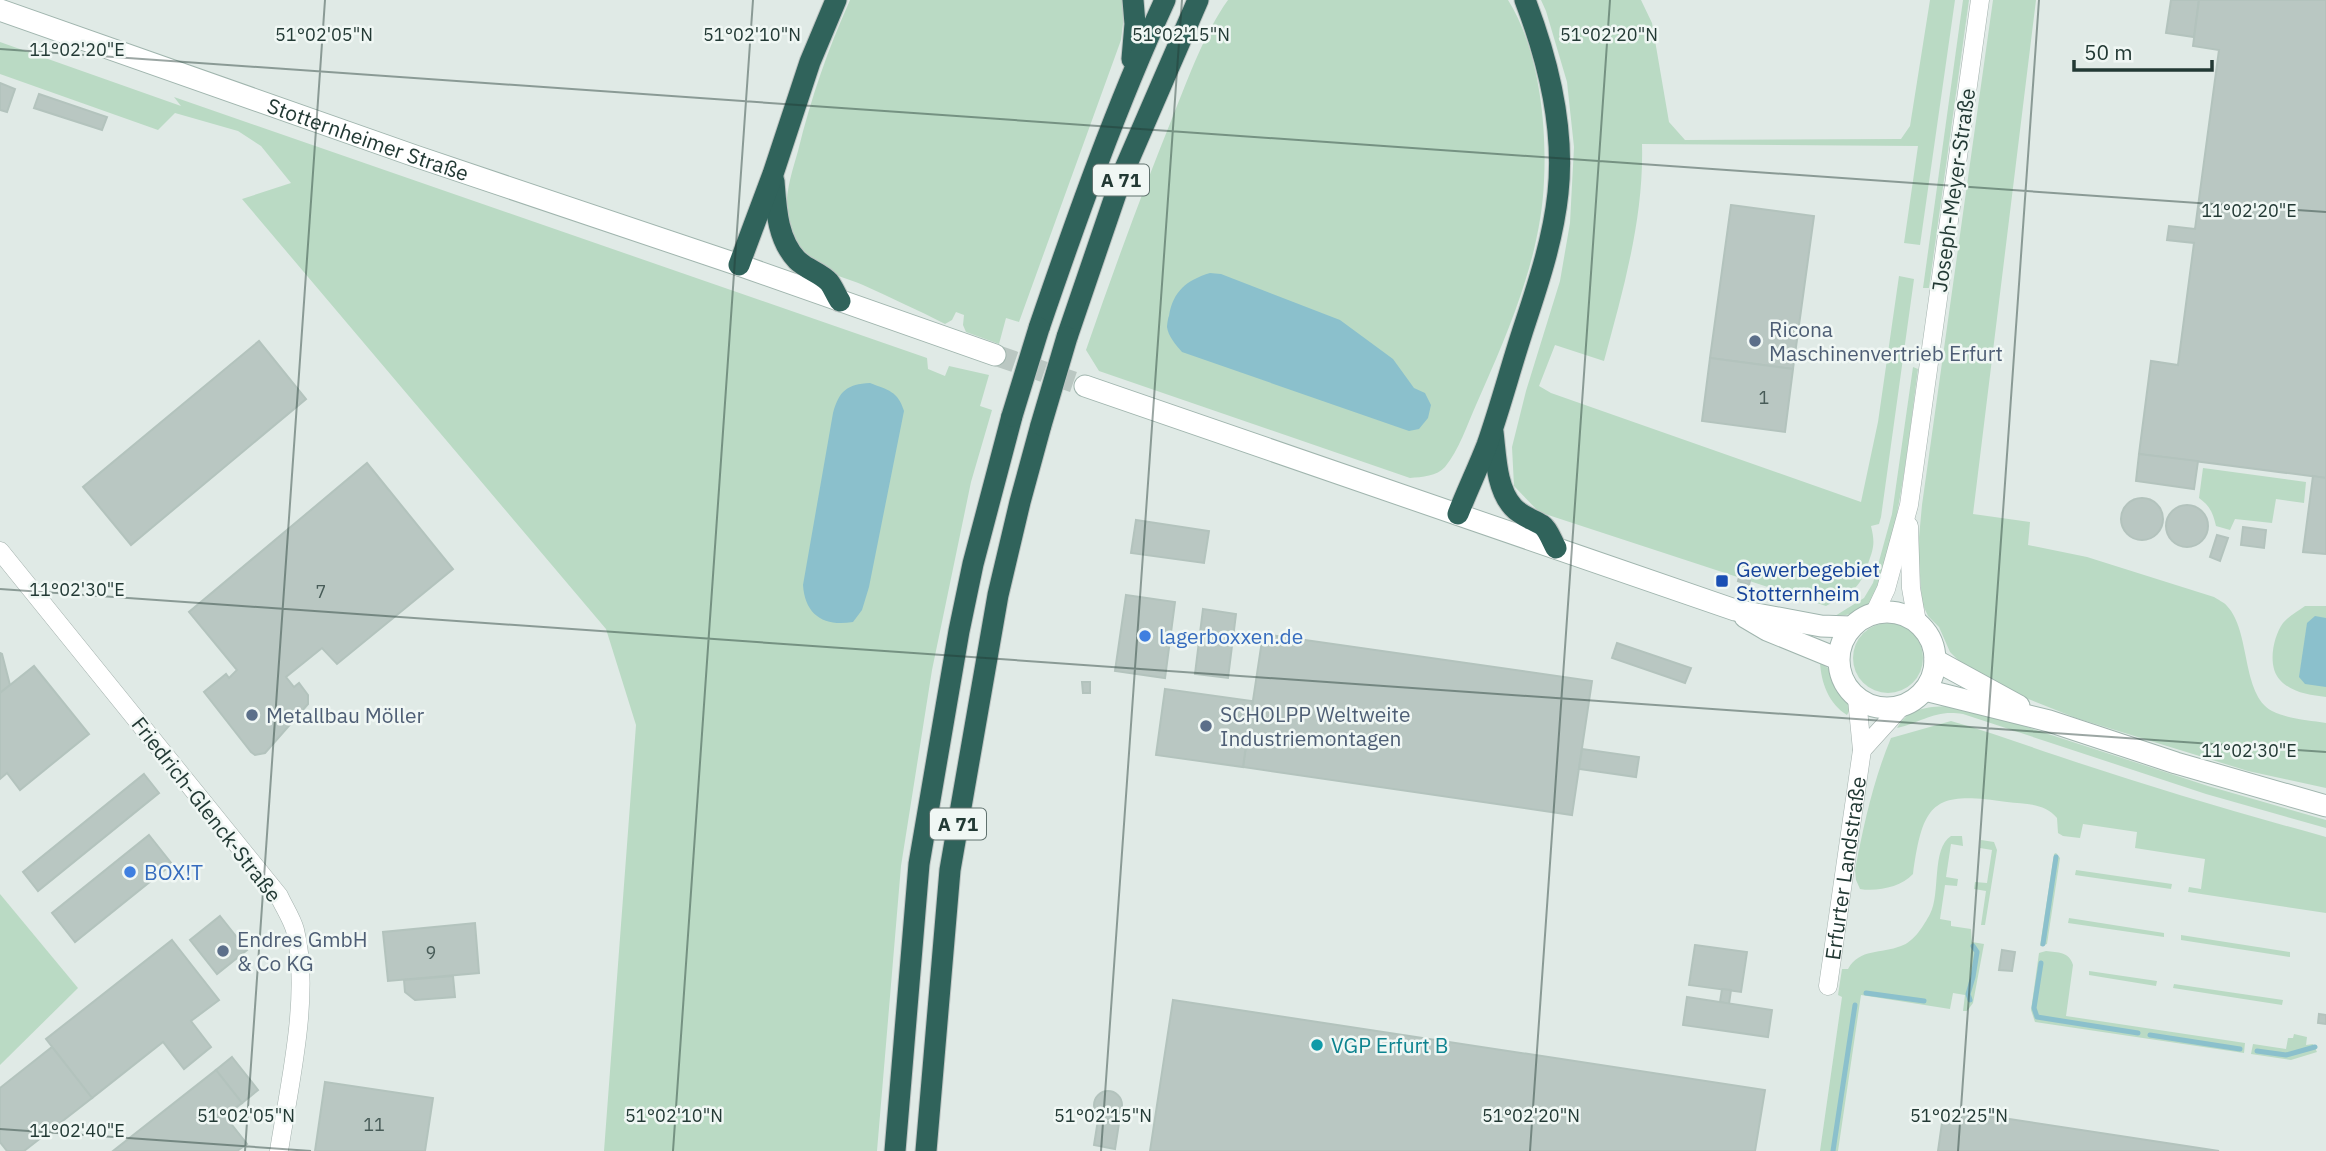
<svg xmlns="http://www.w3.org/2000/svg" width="2326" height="1151" font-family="'IBM Plex Sans',sans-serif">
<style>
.green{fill:#badac4}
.water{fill:#8bc0cc}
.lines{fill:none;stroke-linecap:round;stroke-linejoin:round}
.stream{stroke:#8bc0cc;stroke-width:5}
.building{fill:#b9c7c2;stroke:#b3c3bd;stroke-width:2}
.secondary-tunnel{stroke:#bac7c2;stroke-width:21;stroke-dasharray:21 10;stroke-linecap:butt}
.minor-casing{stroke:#a3b1ad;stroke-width:19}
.secondary-casing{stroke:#a0b5ae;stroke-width:23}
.motorway-casing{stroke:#bdc4c2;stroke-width:23}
.minor{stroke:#fff;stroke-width:18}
.secondary{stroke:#fff;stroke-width:21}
.motorway{stroke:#30635b;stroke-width:21}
.motorway-bridge-casing{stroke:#bdc4c2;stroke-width:23;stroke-linecap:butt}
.motorway-bridge{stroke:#30635b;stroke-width:21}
.ticks{fill:none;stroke:#223934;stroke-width:2;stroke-opacity:0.45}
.service-dot{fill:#5c6f8a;stroke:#f0f7f4;stroke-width:2.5}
.transit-dot{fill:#1a4fb4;stroke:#f0f7f4;stroke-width:2.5}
.shop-dot{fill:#3f7fe0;stroke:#f0f7f4;stroke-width:2.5}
.culture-dot{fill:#0f9aa8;stroke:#f0f7f4;stroke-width:2.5}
.labels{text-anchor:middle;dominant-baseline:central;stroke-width:5;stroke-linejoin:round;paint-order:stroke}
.number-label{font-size:18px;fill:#485c58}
.shield{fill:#f0f7f4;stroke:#60726e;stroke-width:2}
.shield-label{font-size:19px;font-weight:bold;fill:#223934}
.street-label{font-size:21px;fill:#223934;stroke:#f0f7f4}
.service-label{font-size:21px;fill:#4e5e75;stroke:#f0f7f4;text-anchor:start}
.transit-label{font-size:21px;fill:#164399;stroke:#f0f7f4;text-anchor:start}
.shop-label{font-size:21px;fill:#366cbe;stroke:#f0f7f4;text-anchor:start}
.culture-label{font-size:21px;fill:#0d838f;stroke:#f0f7f4;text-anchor:start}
.ticks-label{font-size:18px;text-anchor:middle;fill:#223934;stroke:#f0f7f4;stroke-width:5;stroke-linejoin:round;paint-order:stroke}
</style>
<rect width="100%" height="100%" fill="#e0eae6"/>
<g class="green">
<path d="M850 0H1126L1121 40 1019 322 1006 318 999 344 966 332 963 325 964 315 956 312 952 320 945 324C918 310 891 298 863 285 849 279 832 275 819 266 805 255 790 237 787 219 784 196 792 172 798 151 811 98 828 49 850 0Z"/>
<path d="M1228 0H1508C1539 49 1547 125 1544 181 1541 258 1507 335 1476 405 1467 425 1459 450 1445 467 1437 476 1422 477 1410 478L1099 371 1086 350C1114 269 1143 190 1175 111 1190 74 1205 32 1228 0Z"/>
<path d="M1541 0H1641L1652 23 1669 122 1685 140 1901 139 1910 126 1930 0H1955L1920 245 1904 243 1918 146 1642 144C1644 219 1623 290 1604 361L1555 345 1539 386 1551 393 1861 502 1878 422 1899 276 1914 279 1881 517 1879 524 1871 526C1875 543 1874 547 1868 564 1860 590 1849 594 1826 606L1539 512 1514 486 1512 447 1526 391 1560 281 1570 223 1574 147 1567 82 1546 11Z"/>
<path d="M1963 0H1969L1929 288H1923Z"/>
<path d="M1993 0H2036L1973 514 2030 522 2028 545 2087 557 2214 597C2218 600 2224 602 2227 606 2251 631 2241 694 2272 711 2288 719 2309 720 2326 723V788L2248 771 2076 718 1996 686 1962 664 1950 652 1939 627 1928 616 1922 603 1918 548 1922 505Z"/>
<path d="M0 42 181 106 174 97 927 358 928 369 945 376 949 366 989 375 980 406 992 410 971 482 932 670 901 866 877 1151H604L636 725 606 629 242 199 291 183 261 146 238 131 175 113 158 130 0 74Z"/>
<path d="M1913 367 1918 369C1910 429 1904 490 1889 549 1885 565 1882 586 1873 600 1865 613 1849 615 1835 616L1864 598 1873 583 1892 514Z"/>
<path d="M2203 468 2306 482 2304 503 2276 499 2272 523 2235 519 2230 530 2216 526C2213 513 2210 506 2199 498Z"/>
<path d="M2305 606H2326V697C2310 695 2292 693 2280 680 2267 666 2273 637 2283 623 2289 616 2298 611 2305 606Z"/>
<circle cx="1888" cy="658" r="35"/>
<path d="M1820 662 1834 673 1841 689 1848 698 1850 709 1847 715C1829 704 1821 683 1820 662Z"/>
<path d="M1947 706 1984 713 2208 786 2326 820V828L2206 794 1963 714C1935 709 1923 722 1897 728 1908 708 1927 707 1947 706Z"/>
<path d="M1951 721C1987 731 2022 744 2058 756 2146 786 2236 812 2326 837V913L2188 892 2189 887 2201 889 2205 859 2135 848 2137 832 2083 824 2080 838 2063 836 2058 833 2057 818C2045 803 2025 804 2007 802 1934 791 1923 801 1913 874 1901 887 1877 892 1860 889L1856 880 1855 870C1864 824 1873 781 1891 738Z"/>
<path d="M1951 836H1962L1963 846 1951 844 1946 877 1958 879 1957 886 1945 885 1940 919 1951 921V926L1971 929 1972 942 1984 944 1973 1003 1967 1011H1963L1965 995 1953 993 1950 1009 1861 995 1838 1151H1820L1842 997 1838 995 1842 969H1848C1860 948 1881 954 1901 946 1914 942 1924 925 1930 914 1941 894 1931 849 1951 836Z"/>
<path d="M1981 840 1994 842 1997 850 1985 925H1981L1986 891 1974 889 1975 882 1987 883 1992 850 1980 848Z"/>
<path d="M2056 853 2060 858 2047 944 2040 946 2054 854Z"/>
<path d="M2076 870 2172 884 2171 889 2075 875Z"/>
<path d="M0 894 78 988 0 1065Z"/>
<path d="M2069 918 2164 933V937L2068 923Z"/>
<path d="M2181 935 2290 952V957L2181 940Z"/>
<path d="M2046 951C2058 953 2069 951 2073 965L2066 1016 2245 1043 2244 1053 2035 1022 2031 1010 2039 953Z"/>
<path d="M2089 971 2157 981 2156 986 2089 975Z"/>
<path d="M2174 984 2283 1000 2282 1005 2173 988Z"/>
<path d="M2294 1034 2307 1037 2306 1045 2313 1044 2317 1052 2291 1060 2251 1054 2253 1044 2286 1049 2288 1038H2293Z"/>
</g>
<g class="water">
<path d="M1210 273 1221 274 1340 320 1393 359 1414 388 1425 393 1431 405 1428 418 1419 429 1409 431 1182 352C1176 345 1168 336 1167 327 1167 326 1168 317 1169 316 1173 291 1187 280 1210 273Z"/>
<path d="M870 383C888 390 898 391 904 411L869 587 862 610 853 622C824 627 805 615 803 585L833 413C839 391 847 384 870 383Z"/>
<path d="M2315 616 2326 618V687L2305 684 2299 677 2307 623Z"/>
</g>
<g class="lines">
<g class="stream">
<path d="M2043 944 2056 857"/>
<path d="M2041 963 2034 1008 2037 1017 2138 1033"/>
<path d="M1866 993 1924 1001"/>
<path d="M1970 1000 1968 994 1973 977 1977 952 1973 946"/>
<path d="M2150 1035 2240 1049"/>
<path d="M2257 1051 2286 1055 2315 1047"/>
<path d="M1833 1151 1855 1005"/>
</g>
</g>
<g class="building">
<path d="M2171 0H2199L2194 37 2166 33Z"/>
<path d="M2199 0H2326V478L2139 454 2151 361 2178 365 2194 243 2167 240 2169 226 2195 229 2219 50 2193 46Z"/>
<path d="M0 83 15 89 7 112 0 110Z"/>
<path d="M39 94 107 117 102 130 34 108Z"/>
<path d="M1731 205 1814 216 1793 369 1710 358Z"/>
<path d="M259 341 306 399 131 545 83 487Z"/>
<path d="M1710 358 1793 369 1785 432 1702 421Z"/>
<path d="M2139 454 2198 461 2194 489 2136 481Z"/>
<path d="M367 463 453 569 337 664 322 648 286 677 294 687 299 683 308 695V704L265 753 255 755 251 752 204 692 226 674 229 678 237 670 189 612Z"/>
<path d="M2313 476 2326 478V554L2303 552Z"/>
<circle cx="2142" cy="519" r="21"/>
<circle cx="2187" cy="526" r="21"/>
<path d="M1136 520 1209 531 1204 563 1131 553Z"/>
<path d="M2243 527 2266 530 2264 548 2241 545Z"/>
<path d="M2217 535 2228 538 2220 561 2210 557Z"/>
<path d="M1739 577 1750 581 1749 585 1738 581Z"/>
<path d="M1126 595 1175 602 1165 678 1115 671Z"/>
<path d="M1203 609 1236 614 1228 678 1195 674Z"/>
<path d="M1263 634 1592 681 1572 815 1243 767Z"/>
<path d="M1617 643 1691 668 1685 683 1612 658Z"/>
<path d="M0 653 2 654 10 685 0 693Z"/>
<path d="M34 666 89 734 20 790 7 773 0 779V693Z"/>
<path d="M1082 682H1090V693H1083Z"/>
<path d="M1165 689 1252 701 1243 767 1156 755Z"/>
<path d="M1582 749 1639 757 1636 777 1579 769Z"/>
<path d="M144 774 159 793 38 891 23 872Z"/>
<path d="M149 835 172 864 75 942 52 913Z"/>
<path d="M220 916 247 950 217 974 190 940Z"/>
<path d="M475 923 479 973 388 981 383 932Z"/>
<path d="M172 940 219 1000 191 1021 211 1047 184 1069 163 1042 92 1098 46 1039Z"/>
<path d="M1695 945 1747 952 1741 992 1689 985Z"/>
<path d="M2002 950 2015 952 2012 971 1999 970Z"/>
<path d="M453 976 455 997 415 1000 405 992 404 980Z"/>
<path d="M1722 989 1731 990 1729 1004 1720 1002Z"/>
<path d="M1687 997 1772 1010 1768 1037 1683 1025Z"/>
<path d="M1173 1000 1765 1090 1755 1151H1150Z"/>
<path d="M2319 1014 2326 1015V1024L2318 1023Z"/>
<path d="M52 1047 92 1098 24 1151H7L0 1142V1088Z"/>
<path d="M232 1057 258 1090 242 1103 216 1070Z"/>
<path d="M216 1070 242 1103 225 1116 247 1144 237 1151H113Z"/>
<path d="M325 1082 433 1098 425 1151H315Z"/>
<circle cx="1108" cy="1105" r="14"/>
<path d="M1944 1109 2219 1151H1938Z"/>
<path d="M1098 1120 1119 1123 1115 1149 1094 1145Z"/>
</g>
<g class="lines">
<path class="secondary-tunnel" d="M995 355 1085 386"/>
<defs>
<g id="minor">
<path d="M1909 526 1911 588 1917 622"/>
<path d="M0 551 279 896C284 907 292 919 295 930 311 994 289 1086 279 1151"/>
<path d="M1875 612 1886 589 1909 505 1980 0"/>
<path d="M1862 750 1901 707"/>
<path id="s1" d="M1828 986 1862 750 1857 699"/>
</g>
<g id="secondary">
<path id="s2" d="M0 10 415 156 739 265 995 355"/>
<path d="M1085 386 1735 610 1821 626 1850 627"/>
<circle cx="1887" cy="660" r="48"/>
<path d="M1745 617 1767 630 1838 659"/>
<path d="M1935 660 2019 706"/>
<path d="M1925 690 2049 721 2176 763 2326 806"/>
</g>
<g id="motorway">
<path d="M1132 59 1135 24 1133 0"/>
<path d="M774 181C776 207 777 239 797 260 806 269 821 273 829 282 833 287 836 295 840 301"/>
<path d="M739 265 773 174 810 62 836 0"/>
<path d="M1039 328C1077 217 1116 107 1165 0"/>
<path d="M1067 337 1123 173 1198 0"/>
<path d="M1493 432C1496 456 1496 488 1513 507 1521 516 1532 519 1542 525 1548 529 1552 541 1556 548"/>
<path d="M1458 514C1467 491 1478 468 1487 445 1500 408 1510 370 1522 333 1537 287 1553 241 1558 193 1565 128 1548 60 1525 0"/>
<path d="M895 1151 919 864 959 631 973 564 1012 416"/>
<path d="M926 1151 950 870 998 595 1020 502 1041 425"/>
</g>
</defs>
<use href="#minor" class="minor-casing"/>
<use href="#secondary" class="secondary-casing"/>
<use href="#motorway" class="motorway-casing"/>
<use href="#minor" class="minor"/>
<use href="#secondary" class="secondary"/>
<use href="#motorway" class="motorway"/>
<defs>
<g id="motorway-bridge">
<path d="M1012 416 1039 328"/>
<path d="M1041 425 1067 337"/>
</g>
</defs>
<use href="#motorway-bridge" class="motorway-bridge-casing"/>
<use href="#motorway-bridge" class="motorway-bridge"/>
</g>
<path class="ticks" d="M0 49 2326 212M0 589 2326 752M0 1129 311 1151M245 1151 325 0M673 1151 753 0M1101 1151 1182 0M1530 1151 1610 0M1958 1151 2039 0"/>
<g class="service-dot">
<circle cx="1755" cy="341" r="7"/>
<circle cx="252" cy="715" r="7"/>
<circle cx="1206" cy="726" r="7"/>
<circle cx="223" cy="951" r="7"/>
</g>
<rect class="transit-dot" x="1715" y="574" width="14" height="14" rx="3.5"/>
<g class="shop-dot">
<circle cx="1145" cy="636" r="7"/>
<circle cx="130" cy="872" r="7"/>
</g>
<circle class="culture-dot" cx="1317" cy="1045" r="7"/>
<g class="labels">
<g class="number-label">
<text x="1764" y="397">1</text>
<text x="321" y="591">7</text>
<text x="431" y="952">9</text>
<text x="374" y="1124">11</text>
</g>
<g class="shield">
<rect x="1093" y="164.5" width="56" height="31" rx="5"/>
<rect x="930" y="808.5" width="56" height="31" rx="5"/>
</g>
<g class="shield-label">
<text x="1121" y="180">A 71</text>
<text x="958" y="824">A 71</text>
</g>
<g class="street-label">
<text stroke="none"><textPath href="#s2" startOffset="390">Stotternheimer Straße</textPath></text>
<text transform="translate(1953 190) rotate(-82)">Joseph-Meyer-Straße</text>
<text transform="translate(207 809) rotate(52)">Friedrich-Glenck-Straße</text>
<text stroke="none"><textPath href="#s1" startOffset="119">Erfurter Landstraße</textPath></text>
</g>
<g class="service-label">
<text x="1769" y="329">Ricona<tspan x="1769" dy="24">Maschinenvertrieb Erfurt</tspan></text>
<text x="1220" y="714">SCHOLPP Weltweite<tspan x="1220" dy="24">Industriemontagen</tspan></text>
<text x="266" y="715">Metallbau Möller</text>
<text x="237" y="939">Endres GmbH<tspan x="237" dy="24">&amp; Co KG</tspan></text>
</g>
<g class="transit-label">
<text x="1736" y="569">Gewerbegebiet<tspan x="1736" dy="24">Stotternheim</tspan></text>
</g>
<g class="shop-label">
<text x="1159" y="636">lagerboxxen.de</text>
<text x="144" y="872">BOX!T</text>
</g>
<g class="culture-label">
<text x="1331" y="1045">VGP Erfurt B</text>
</g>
</g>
<g class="ticks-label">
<text x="324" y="41">51°02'05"N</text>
<text x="752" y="41">51°02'10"N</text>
<text x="1181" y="41">51°02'15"N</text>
<text x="1609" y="41">51°02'20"N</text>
<text x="77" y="56">11°02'20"E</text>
<text x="2249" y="217">11°02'20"E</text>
<text x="77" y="596">11°02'30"E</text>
<text x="2249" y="757">11°02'30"E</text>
<text x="246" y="1122">51°02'05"N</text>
<text x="674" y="1122">51°02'10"N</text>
<text x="1103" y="1122">51°02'15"N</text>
<text x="1531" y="1122">51°02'20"N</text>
<text x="1959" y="1122">51°02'25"N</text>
<text x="77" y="1137">11°02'40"E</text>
</g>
<path d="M2074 60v10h138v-10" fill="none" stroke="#223934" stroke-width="3.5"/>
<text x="2084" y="60" font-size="21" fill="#223934" stroke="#f0f7f4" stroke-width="5" paint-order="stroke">50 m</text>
</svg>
